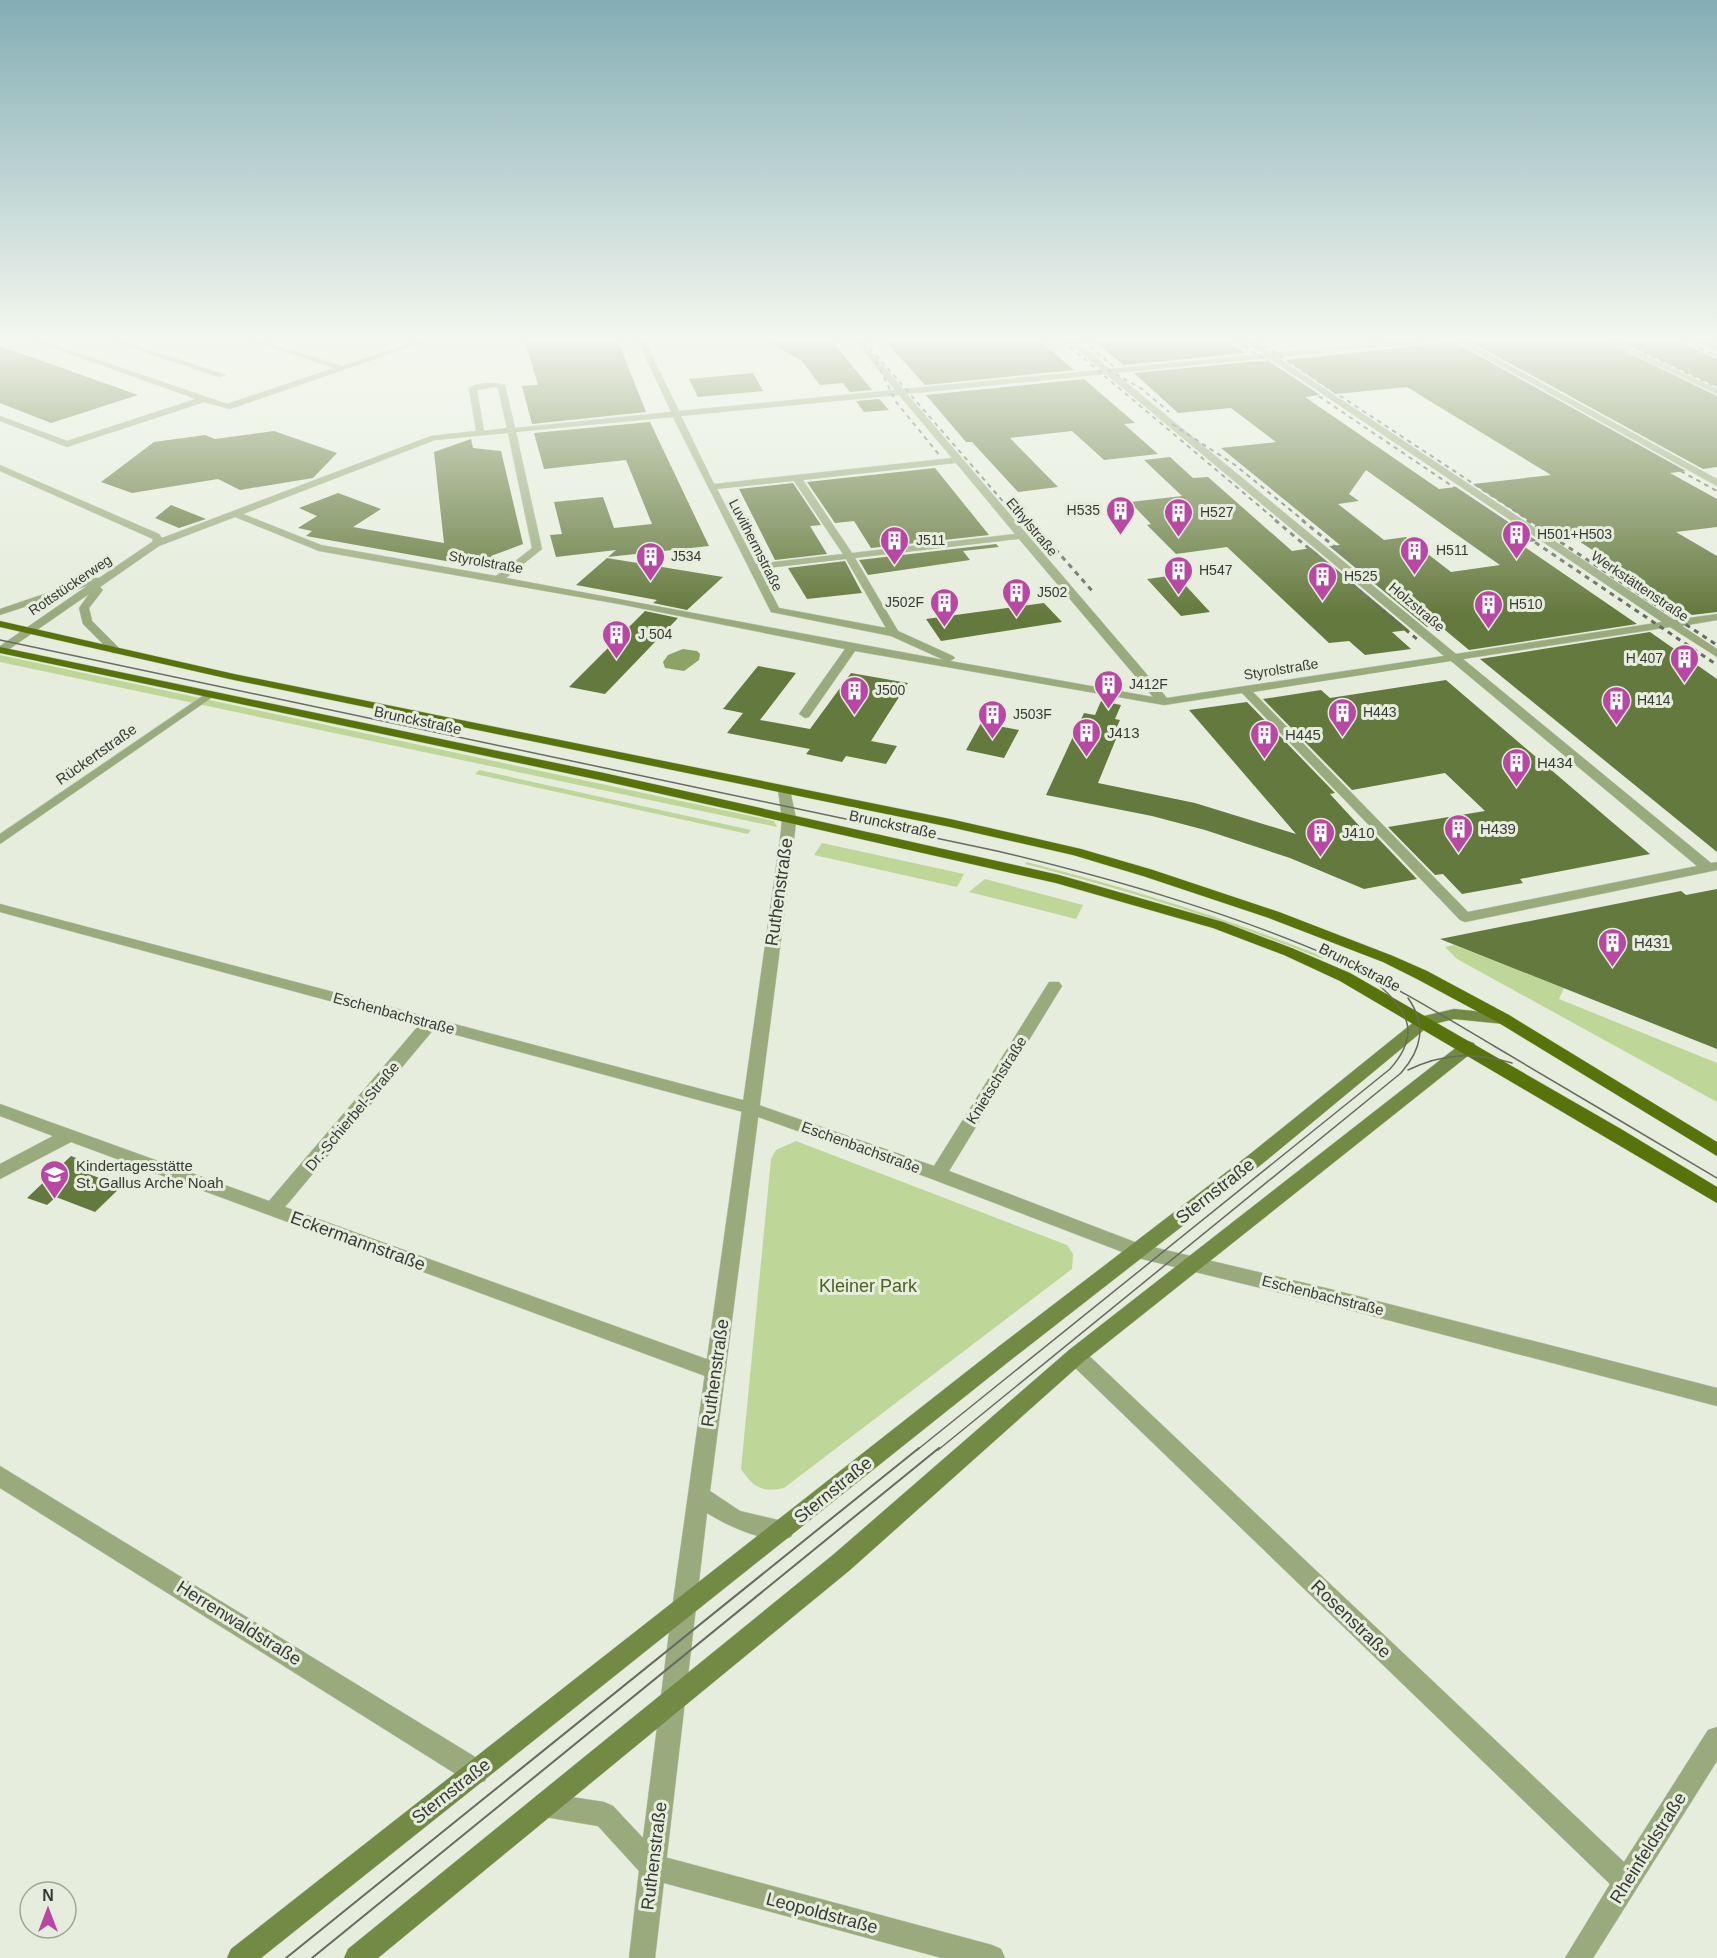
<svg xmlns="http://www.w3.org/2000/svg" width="1717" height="1958" font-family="Arial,sans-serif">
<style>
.green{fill:#bfd699}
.water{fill:#8da366}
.building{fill:#64793d;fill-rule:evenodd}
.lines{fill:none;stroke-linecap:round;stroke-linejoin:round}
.minor-casing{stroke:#c3c9ba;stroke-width:1}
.tertiary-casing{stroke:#c3c9ba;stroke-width:1}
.secondary-casing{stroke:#c3c9ba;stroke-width:1}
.primary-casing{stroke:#c3c9ba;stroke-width:1}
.minor{fill:#99aa7c;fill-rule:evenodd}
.tertiary{fill:#99aa7c;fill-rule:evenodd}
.secondary{fill:#728a44;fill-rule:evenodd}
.primary{fill:#577309;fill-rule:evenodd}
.tram-far1{stroke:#676b62;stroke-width:1.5}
.tram{stroke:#676b62;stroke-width:2}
.rail-far1{stroke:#676b62;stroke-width:2;stroke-dasharray:4.5 4.5;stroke-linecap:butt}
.rail{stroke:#676b62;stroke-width:3;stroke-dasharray:5 5;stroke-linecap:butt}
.labels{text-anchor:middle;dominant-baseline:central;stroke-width:6;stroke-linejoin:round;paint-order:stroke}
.far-poi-label{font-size:14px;fill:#383b34;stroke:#e6eddc;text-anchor:start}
.far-street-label{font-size:14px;fill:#383b34;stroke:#e6eddc}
.street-label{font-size:15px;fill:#383b34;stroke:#e6eddc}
.poi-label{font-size:15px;fill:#383b34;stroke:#e6eddc;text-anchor:start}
.near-street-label{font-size:18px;fill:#383b34;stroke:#e6eddc}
.near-park-label{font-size:18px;fill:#4c611f;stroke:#e6eddc}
</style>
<rect width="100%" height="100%" fill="#e6eddc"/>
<g class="green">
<path d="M0 655 774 821 777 827 0 662Z"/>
<path d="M479 770 751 830 748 834 475 774Z"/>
<path d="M822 843 964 874 957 887 814 855Z"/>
<path d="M1027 862C1128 888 1227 918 1324 957L1323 959C1225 920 1126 890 1025 864Z"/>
<path d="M985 879 1083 905 1076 919 969 892Z"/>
<path d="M1454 945 1564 988 1559 999 1717 1063V1102L1457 959 1445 947Z"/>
<path d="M796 1141 1067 1245 1073 1254 1072 1269 784 1488C762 1493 753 1487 741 1469L771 1159 776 1150Z"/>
</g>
<path class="water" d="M683 649 697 651 700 654 699 660 684 671 665 668 663 662 668 655Z"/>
<g class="building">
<path d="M525 341H618L646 412 532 424 522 386 538 385Z"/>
<path d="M767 341H832L872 390 850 392 843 383 820 385 802 361Z"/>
<path d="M913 341H1040L1074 370 925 385 887 343Z"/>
<path d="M1093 341H1226L1245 353 1124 365Z"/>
<path d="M1469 341H1604L1717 396V467L1703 469Z"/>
<path d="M1620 341H1677L1717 359V387Z"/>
<path d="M1454 342 1686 471 1670 473 1717 499V527L1676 532 1717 556V612L1692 615 1571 536 1555 538 1473 484 1551 475 1407 387 1336 394 1286 360Z"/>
<path d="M0 346 138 395 51 423 0 403Z"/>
<path d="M1258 361 1270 362 1320 395 1305 397 1439 489 1456 487 1537 541 1519 543 1637 624 1469 650 1439 625 1427 627 1329 546 1340 545 1221 448 1276 442 1231 408 1178 413 1134 373ZM1366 470 1453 532 1500 565 1451 572 1406 537 1384 540 1338 504 1359 501 1349 494Z"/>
<path d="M753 373 763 391 698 397 689 379Z"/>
<path d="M1084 379 1135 423 1124 424 1158 454 1104 460 1072 431 1010 438 1058 487 1018 492 972 442H966L926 395Z"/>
<path d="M879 399 889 410 864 412 856 401Z"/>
<path d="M650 422 709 546 608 557 616 550 556 557 550 535 562 534 554 502 603 497 614 528 652 524 626 460 544 469 534 433Z"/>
<path d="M274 431 337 453 313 478 240 490 218 479 132 493 101 482 154 442 205 435 215 439Z"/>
<path d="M471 439 473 448 501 451 523 544 491 556 496 570 306 536 312 531 298 528 317 516 299 508 338 493 381 509 353 527 444 543 434 452Z"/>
<path d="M1170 457 1193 478 1208 477 1292 551 1311 548 1409 630 1392 632 1411 649 1365 655 1349 641 1329 643 1227 547 1176 554 1147 525 1151 524 1130 502 1182 496 1144 460Z"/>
<path d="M935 468 989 535 871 548 854 521 835 523 807 482Z"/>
<path d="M793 483 821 525 810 526 827 554 775 560 739 489Z"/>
<path d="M171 505 206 519 179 528 155 518Z"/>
<path d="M996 544 999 547 963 551 970 560 868 575 859 560Z"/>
<path d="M607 558 723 577 687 610 653 603 657 600 576 585Z"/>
<path d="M845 561 862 593 807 599 788 568Z"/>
<path d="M1176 575 1210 612 1181 616 1147 579Z"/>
<path d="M1044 603 1062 622 941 641 926 619Z"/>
<path d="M645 611 678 618 605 694 569 687Z"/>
<path d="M1650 632 1717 679V852L1480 659Z"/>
<path d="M758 666 796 673 760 720 810 729 851 673 908 683 871 741 897 746 886 764 846 756 842 762 806 754 810 749 727 733 743 713 723 709Z"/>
<path d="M1446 680 1612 822 1650 854 1520 879 1523 883 1462 894 1443 874 1435 875 1388 827 1485 811 1445 773 1352 790 1263 699 1321 690 1330 698Z"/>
<path d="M1101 701 1121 705 1115 719 1120 720 1112 738 1116 739 1098 783 1195 803 1296 834 1189 710 1247 702 1335 793 1330 794 1364 831 1370 830 1417 879 1364 889 1290 858 1205 830 1152 816 1046 795 1084 713 1095 715Z"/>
<path d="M981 723 1019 730 1004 758 966 750Z"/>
<path d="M1717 889V1049L1440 939 1681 891 1686 895Z"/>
<path d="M71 1156 92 1164 83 1172 122 1186 95 1212 56 1197 47 1205 27 1198Z"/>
</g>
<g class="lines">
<defs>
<g id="minor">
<path d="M34 341H43L227 404 334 368 252 341H262L342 366 417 341H427L230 409 204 402 67 447 0 421V416L67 441 196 399Z"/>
<path d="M112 341H122L226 375 219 377Z"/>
<path d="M638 341H645L679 411 895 390 855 341H862L903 389 1101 370 1068 341H1075L1110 369 1263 354 1245 341H1252L1271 353 1400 341H1422L1419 343 1277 357 1674 620 1717 614V620L1682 626 1717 649V657L1670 627 1463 659 1711 863 1717 862V870L1465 922 1460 920 1242 693 1164 705 855 651 809 717 805 718 799 714 845 649 619 604 319 551 235 517 159 546 100 587 103 590 89 608 92 621 120 649V653H112L83 624 79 608 89 594 5 652 0 653V646L87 586 0 615V609L91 578H99L152 542 153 539 0 471V465L159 534 162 538 431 436 476 431 469 388C479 382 493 382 505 385L515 428 671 412ZM1269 358 1662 622 1456 654 1115 373ZM1106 374 1444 656 1167 698 907 394ZM494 387 498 388 507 428 484 431 477 390ZM899 395 952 458 714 484 681 416ZM673 417 771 612 891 636 944 660 506 578 542 549 516 432ZM508 433 532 548 496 576 321 545 243 514 435 440ZM956 463 1015 534 852 553 803 480ZM794 481 843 554 756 564 717 489ZM1019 539 1153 697 950 661 955 658 953 656 898 631 855 558ZM846 559 886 628 779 608 759 569ZM1451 661 1697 866 1468 912 1253 692Z"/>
<path d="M1456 341H1465L1717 479V486Z"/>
<path d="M1606 341H1615L1717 389V394Z"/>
<path d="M1695 341H1704L1717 346V351Z"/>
<path d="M210 691 214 692V696L0 844V834Z"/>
<path d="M0 904 750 1102 934 1166 1049 982H1059L1062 986 949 1171 1140 1244 1334 1290 1717 1388V1406L1334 1306 1138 1258 932 1179 747 1113 434 1029 285 1207 723 1365 726 1371 723 1377 716 1380 71 1142 0 1179V1164L53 1136 0 1116V1104L269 1201 419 1025 0 912Z"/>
<path d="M1076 1347 1083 1350 1624 1862 1708 1730 1717 1727V1761L1593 1958H1565L1610 1884 1069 1362 1066 1356 1069 1350Z"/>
<path d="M0 1466 485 1763 488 1772 485 1781 476 1784 467 1781 0 1488Z"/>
<path d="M653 1854 992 1945 1001 1949 1005 1958H942L653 1880 644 1876 640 1867 644 1858Z"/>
</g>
<path id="tertiary" d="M784 786 790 790 796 818 795 831 710 1491 740 1511 791 1523 794 1530 791 1537C769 1546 726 1525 707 1513L655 1958H629L639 1871 598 1826 545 1817 536 1814 533 1805 536 1796 545 1793 604 1802 613 1806 643 1838 672 1609 781 831 782 818 778 790Z"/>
<g id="secondary">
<path d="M1454 1009 1504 1014 1509 1015 1512 1019 1509 1023 1504 1024 1454 1019 1430 1025 1262 1164 1012 1359 261 1958H227L231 1949 998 1347 1250 1154 1420 1017Z"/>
<path d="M1468 1041 1474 1043 1476 1047 1474 1051 1083 1362 850 1570 378 1958H344L348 1949 834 1554 1069 1350 1462 1043Z"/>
</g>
<g id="primary">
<path d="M0 621 234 674 950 819 1081 849 1153 870 1279 912 1393 956 1427 971 1509 1015 1717 1142V1156L1499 1023 1417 979 1383 962 1269 918 1143 876 1073 855 950 827 234 680 0 627Z"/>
<path d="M0 647 604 773 1059 875 1223 922 1294 949 1350 973 1621 1129 1717 1187V1203L1340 981 1284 955 1213 928 1056 883 604 781 0 653Z"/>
</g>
</defs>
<use href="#minor" class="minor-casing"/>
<use href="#tertiary" class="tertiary-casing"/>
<use href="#secondary" class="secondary-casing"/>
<use href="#primary" class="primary-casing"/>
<use href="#minor" class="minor"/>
<use href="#tertiary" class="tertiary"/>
<use href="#secondary" class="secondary"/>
<use href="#primary" class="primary"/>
<g class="tram-far1">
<path d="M0 640 997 851C1114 879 1233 913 1343 962 1395 986 1445 1017 1494 1046 1568 1090 1643 1134 1717 1178"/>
<path d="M1408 1070C1443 1053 1475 1052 1512 1063"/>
<path d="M917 1450 1390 1069C1419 1036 1411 1014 1380 986"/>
<path d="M938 1450 1401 1073C1422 1049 1427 1025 1408 998"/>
</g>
<g class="tram">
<path d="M286 1958 919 1448"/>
<path d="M312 1958 939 1448"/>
</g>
<g class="rail-far1">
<path d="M864 341 1020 521"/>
<path d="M1063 341 1277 521"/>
<path d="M1083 341 1113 366"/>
<path d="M1237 341 1504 521"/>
<path d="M1257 341 1530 521"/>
<path d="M1444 341 1717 491"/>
<path d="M1619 341 1717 387"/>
<path d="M1683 341 1717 356"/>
<path d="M1710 341 1717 344"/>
<path d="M876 361 896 402 941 457"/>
<path d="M1100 365 1142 389 1169 412"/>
<path d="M1172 424 1235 465 1304 521"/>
</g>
<g class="rail">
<path d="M1019 520 1044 549"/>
<path d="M1275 520 1418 640"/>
<path d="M1302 520 1396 597"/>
<path d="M1502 520 1717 665"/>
<path d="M1527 520 1717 645"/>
<path d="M1042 534 1094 593"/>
</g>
</g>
<linearGradient id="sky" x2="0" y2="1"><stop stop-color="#83adb4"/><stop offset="0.55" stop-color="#f4f7ef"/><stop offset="1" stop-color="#f4f7ef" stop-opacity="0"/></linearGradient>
<rect width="1717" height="615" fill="url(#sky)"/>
<defs>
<symbol id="building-pin" viewBox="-11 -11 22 30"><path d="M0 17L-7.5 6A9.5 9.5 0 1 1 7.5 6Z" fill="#b848a4" stroke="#e6eddc"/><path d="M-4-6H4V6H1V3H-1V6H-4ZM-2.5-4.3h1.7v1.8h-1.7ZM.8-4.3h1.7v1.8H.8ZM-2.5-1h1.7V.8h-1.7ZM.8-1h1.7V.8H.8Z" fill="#fff"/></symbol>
<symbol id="school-pin" viewBox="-11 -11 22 30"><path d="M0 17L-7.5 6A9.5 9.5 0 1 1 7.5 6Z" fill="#b848a4" stroke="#e6eddc"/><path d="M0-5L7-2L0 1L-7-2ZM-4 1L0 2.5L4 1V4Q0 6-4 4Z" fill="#fff"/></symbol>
</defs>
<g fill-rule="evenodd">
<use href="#building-pin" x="1104" y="494" width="33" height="45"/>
<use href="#building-pin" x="1162" y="496" width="33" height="45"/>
<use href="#building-pin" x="1500" y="518" width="33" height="45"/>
<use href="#building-pin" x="878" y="524" width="33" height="45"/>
<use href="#building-pin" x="1398" y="534" width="33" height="45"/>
<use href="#building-pin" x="634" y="540" width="33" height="45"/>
<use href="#building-pin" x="1162" y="554" width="33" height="45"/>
<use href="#building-pin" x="1306" y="560" width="33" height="45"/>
<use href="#building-pin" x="1000" y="576" width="33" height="45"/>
<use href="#building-pin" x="928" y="586" width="33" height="45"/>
<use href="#building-pin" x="1472" y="588" width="33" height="45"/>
<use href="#building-pin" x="600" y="618" width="33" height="45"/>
<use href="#building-pin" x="1668" y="642" width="33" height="45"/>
<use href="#building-pin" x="1092" y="668" width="33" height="45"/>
<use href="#building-pin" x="838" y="674" width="33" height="45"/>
<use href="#building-pin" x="1600" y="684" width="33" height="45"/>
<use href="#building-pin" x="1326" y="696" width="33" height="45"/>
<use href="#building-pin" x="976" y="698" width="33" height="45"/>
<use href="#building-pin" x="1070" y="716" width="33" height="45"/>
<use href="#building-pin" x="1248" y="718" width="33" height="45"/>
<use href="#building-pin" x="1500" y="746" width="33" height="45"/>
<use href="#building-pin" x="1442" y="812" width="33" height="45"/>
<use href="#building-pin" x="1304" y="816" width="33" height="45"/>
<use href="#building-pin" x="1596" y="926" width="33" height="45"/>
<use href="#school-pin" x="38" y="1158" width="33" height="45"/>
</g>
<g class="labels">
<g class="far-poi-label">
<text x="1100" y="510" text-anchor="end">H535</text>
<text x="1200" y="512">H527</text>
<text x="1537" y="534">H501+H503</text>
<text x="916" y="540">J511</text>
<text x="1436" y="550">H511</text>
<text x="671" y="556">J534</text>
<text x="1199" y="570">H547</text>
<text x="1344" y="576">H525</text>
<text x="1037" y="592">J502</text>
<text x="924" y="602" text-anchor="end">J502F</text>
<text x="1509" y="604">H510</text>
<text x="638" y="634">J 504</text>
<text x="1663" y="658" text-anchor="end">H 407</text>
<text x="1129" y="684">J412F</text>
<text x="875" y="690">J500</text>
<text x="1637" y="700">H414</text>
<text x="1363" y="712">H443</text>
<text x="1013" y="714">J503F</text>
</g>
<g class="far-street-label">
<text transform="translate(1032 527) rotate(50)">Ethylstraße</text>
<text transform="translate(756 545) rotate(63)">Luvithermstraße</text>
<text transform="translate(486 562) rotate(10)">Styrolstraße</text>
<text transform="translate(70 585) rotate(-34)">Rottstückerweg</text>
<text transform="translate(1640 586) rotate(34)">Werkstättenstraße</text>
<text transform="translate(1417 607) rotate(40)">Holzstraße</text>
<text transform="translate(1281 669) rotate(-9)">Styrolstraße</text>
</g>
<g class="street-label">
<text transform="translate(418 720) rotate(12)">Brunckstraße</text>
<text transform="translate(96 754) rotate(-35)">Rückertstraße</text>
<text transform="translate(893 824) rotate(12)">Brunckstraße</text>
<text transform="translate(1360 967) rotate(27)">Brunckstraße</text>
<text transform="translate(394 1013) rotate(15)">Eschenbachstraße</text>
<text transform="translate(996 1080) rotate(-58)">Knietschstraße</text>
<text transform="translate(352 1116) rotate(-50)">Dr.-Schierbel-Straße</text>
<text transform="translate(861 1147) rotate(20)">Eschenbachstraße</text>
<text transform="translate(1323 1295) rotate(14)">Eschenbachstraße</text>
</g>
<g class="poi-label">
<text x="1107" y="732">J413</text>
<text x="1285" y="734">H445</text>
<text x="1537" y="762">H434</text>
<text x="1480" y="828">H439</text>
<text x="1342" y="832">J410</text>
<text x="1634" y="942">H431</text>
<text x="76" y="1165">Kindertagesstätte<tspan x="76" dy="17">St. Gallus Arche Noah</tspan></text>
</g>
<g class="near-street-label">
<text transform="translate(779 892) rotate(-82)">Ruthenstraße</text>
<text transform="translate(1215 1191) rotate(-38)">Sternstraße</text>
<text transform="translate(358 1241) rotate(20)">Eckermannstraße</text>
<text transform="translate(715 1373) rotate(-82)">Ruthenstraße</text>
<text transform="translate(833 1490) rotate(-39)">Sternstraße</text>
<text transform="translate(1351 1619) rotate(44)">Rosenstraße</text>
<text transform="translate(239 1623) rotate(32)">Herrenwaldstraße</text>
<text transform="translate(451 1791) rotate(-38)">Sternstraße</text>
<text transform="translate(1648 1848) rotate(-58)">Rheinfeldstraße</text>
<text transform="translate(654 1856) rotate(-83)">Ruthenstraße</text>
<text transform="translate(822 1913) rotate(15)">Leopoldstraße</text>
</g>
<g class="near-park-label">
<text x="868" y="1286">Kleiner Park</text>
</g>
</g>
<g transform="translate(48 1910)"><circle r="28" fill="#e6eddc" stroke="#a0a699" stroke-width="1.5"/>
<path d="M0-4.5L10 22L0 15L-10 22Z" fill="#b848a4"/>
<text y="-9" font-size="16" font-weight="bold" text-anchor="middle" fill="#383b34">N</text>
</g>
</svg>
